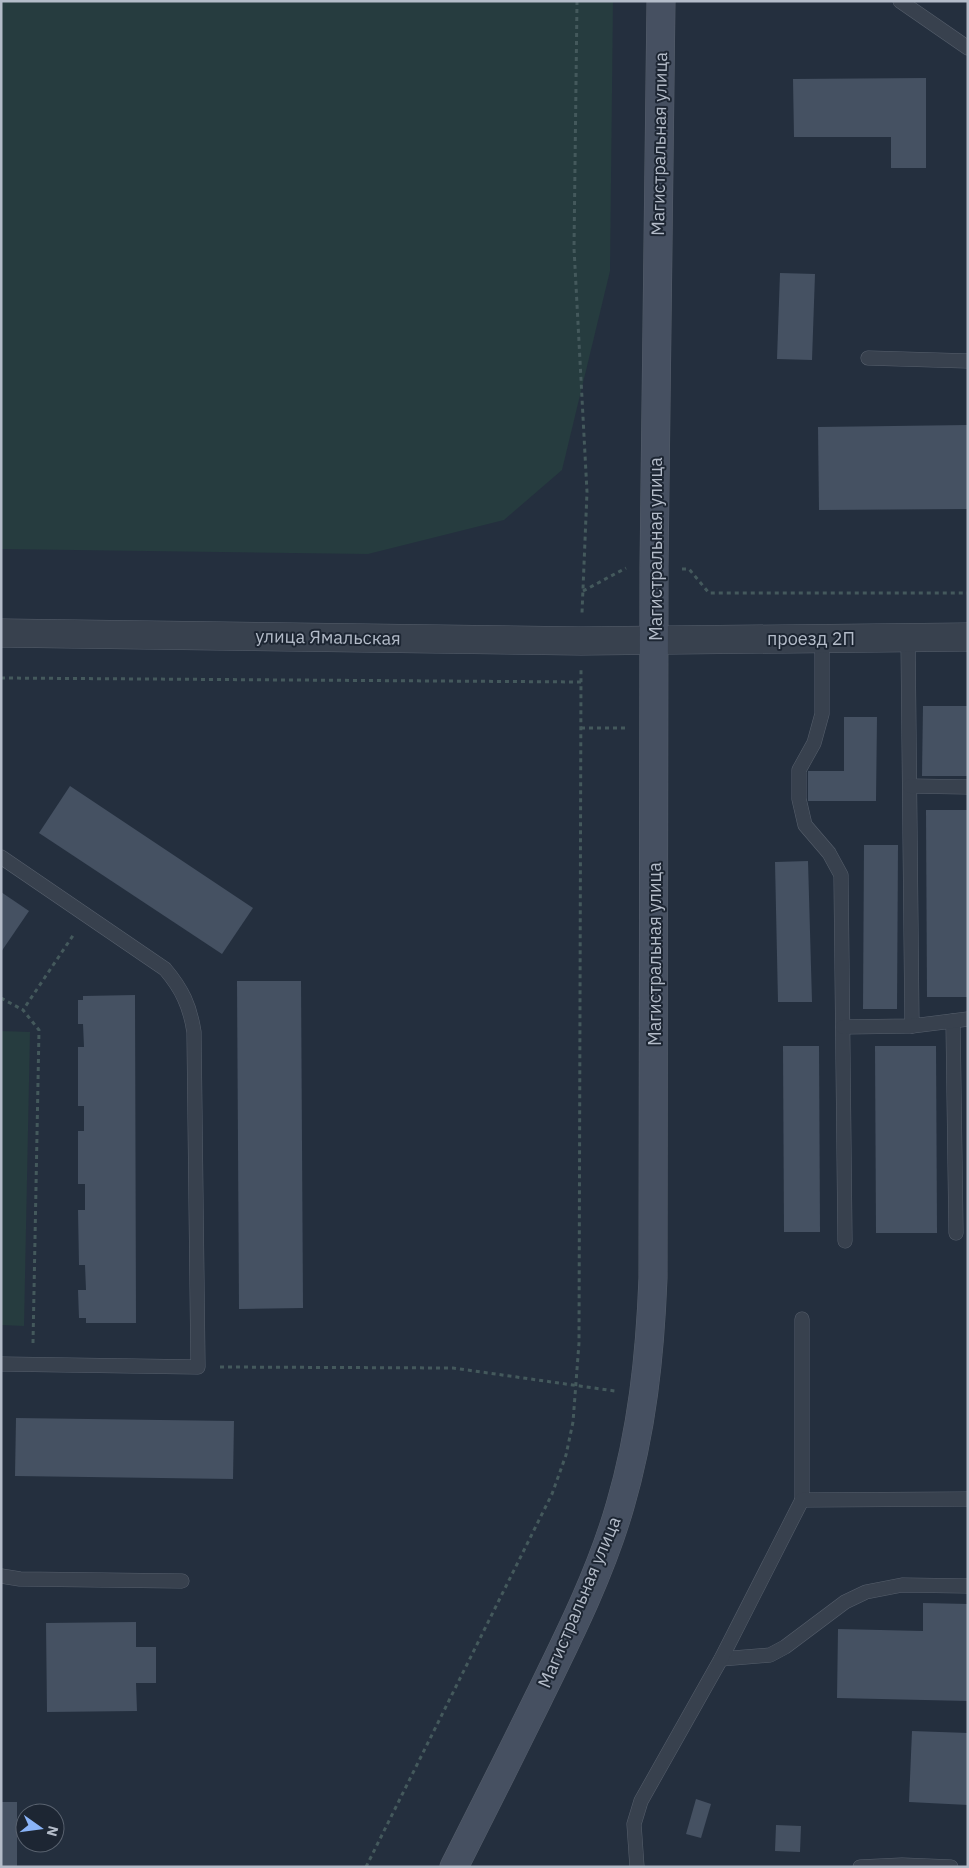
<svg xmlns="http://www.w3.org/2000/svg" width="969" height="1868" font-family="'IBM Plex Sans',sans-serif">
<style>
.green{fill:#263c3f}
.building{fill:#455162}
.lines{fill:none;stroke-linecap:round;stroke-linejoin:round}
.lane-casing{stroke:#565f6c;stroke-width:15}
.street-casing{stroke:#565f6c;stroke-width:29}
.secondary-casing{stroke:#565f6c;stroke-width:29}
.path{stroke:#44595c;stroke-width:3;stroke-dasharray:4 4;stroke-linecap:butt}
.lane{stroke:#38414e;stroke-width:14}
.street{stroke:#38414e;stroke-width:28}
.secondary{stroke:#465061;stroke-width:28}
.labels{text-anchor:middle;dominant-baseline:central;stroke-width:4;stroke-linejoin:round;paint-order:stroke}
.street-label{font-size:18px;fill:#b4bcc9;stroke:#1d2633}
</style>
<rect width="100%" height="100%" fill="#242f3e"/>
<g class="green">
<path d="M1 1H613L610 271 562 470 504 520 368 554 1 549Z"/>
<path d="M1 1031 30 1032 24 1326 1 1325Z"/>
</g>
<g class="building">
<path d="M926 78V168H891V137H794L793 79Z"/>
<path d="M780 273 815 274 812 360 777 359Z"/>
<path d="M968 425V509L819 510 818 427Z"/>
<path d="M923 706H968V776H922Z"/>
<path d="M844 717H877L876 801H808V771H844Z"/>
<path d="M70 786 253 908 222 954 39 833Z"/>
<path d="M926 810H968V997H927Z"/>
<path d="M864 845H898L897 1009H863Z"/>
<path d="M808 861 812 1002H778L775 862Z"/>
<path d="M1 892 29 911 1 952Z"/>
<path d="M237 981H301L303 1308 239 1309Z"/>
<path d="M135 995 136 1323H86V1318H79L78 1290H86L85 1265H79L78 1210H85V1184H78V1131H84V1106H78V1047H84L83 1024H78V1000H83V996Z"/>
<path d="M783 1046H819L820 1232H784Z"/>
<path d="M875 1046H936L937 1233H876Z"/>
<path d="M16 1418 234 1421 233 1479 15 1476Z"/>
<path d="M923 1603 968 1604V1701L837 1698 838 1629 923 1631Z"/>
<path d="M136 1622V1647H156V1683H136L137 1711 47 1712 46 1623Z"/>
<path d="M912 1731 968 1733V1805L909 1802Z"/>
<path d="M696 1799 711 1804 701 1838 686 1834Z"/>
<rect x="1" y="1802" width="16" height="65"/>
<path d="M776 1825 801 1826 800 1852 775 1851Z"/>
</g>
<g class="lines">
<defs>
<g id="lane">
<path d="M900 1 968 48"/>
<path d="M868 358 968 361"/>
<path d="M822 638V714L814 743 799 770V799L805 825 829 853 841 875 845 1241"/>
<path d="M908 638 912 1026"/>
<path d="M910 786 968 787"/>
<path d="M1 857 165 969C182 989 190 1006 194 1032L198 1367 1 1364"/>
<path d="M953 1021 956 1233"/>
<path d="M843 1027 912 1026 968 1019"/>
<path d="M802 1500V1319"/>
<path d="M1 1576 20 1579 182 1581"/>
<path d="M721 1659 770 1655 785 1647 845 1602 866 1592 902 1585 968 1586"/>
<path d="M637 1867 634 1824 641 1801 721 1659 802 1500 968 1499"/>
<path d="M860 1867 902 1865 951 1867"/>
</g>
<path id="street" d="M1 633 581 641 968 637"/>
<path id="secondary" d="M454 1867C483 1810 511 1754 539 1697 569 1636 601 1572 620 1506 642 1431 650 1356 653 1278L654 568 661 1"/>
</defs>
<use href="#lane" class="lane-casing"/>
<use href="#street" class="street-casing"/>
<use href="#secondary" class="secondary-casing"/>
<g class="path">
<path d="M577 1 574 248 587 492 582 613"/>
<path d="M682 569H689L709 593H968"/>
<path d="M583 591 626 568"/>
<path d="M1 678 581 682"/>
<path d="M581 728H625"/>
<path d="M1 998 23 1010"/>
<path d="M33 1343 39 1030 23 1010 74 934"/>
<path d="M220 1367 453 1368 615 1391"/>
<path d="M366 1867 552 1494 566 1455 573 1422 579 1343 581 669"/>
</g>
<use href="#lane" class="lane"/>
<use href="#street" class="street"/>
<use href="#secondary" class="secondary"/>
</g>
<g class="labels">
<g class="street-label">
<text transform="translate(659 144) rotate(-89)">Магистральная улица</text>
<text transform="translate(655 549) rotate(-90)">Магистральная улица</text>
<text transform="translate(328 637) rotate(1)">улица Ямальская</text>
<text x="811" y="638">проезд 2П</text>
<text transform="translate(654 954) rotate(-90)">Магистральная улица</text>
<text transform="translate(579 1602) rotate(-67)">Магистральная улица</text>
</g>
</g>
<rect width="969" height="1868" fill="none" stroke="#b4bcc9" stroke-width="5"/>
<g transform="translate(40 1828) rotate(104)"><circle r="24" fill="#1d2633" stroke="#59626f"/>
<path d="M0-4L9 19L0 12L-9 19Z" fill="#8ab4f8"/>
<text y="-8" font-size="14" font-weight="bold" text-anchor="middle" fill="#b4bcc9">N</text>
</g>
</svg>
